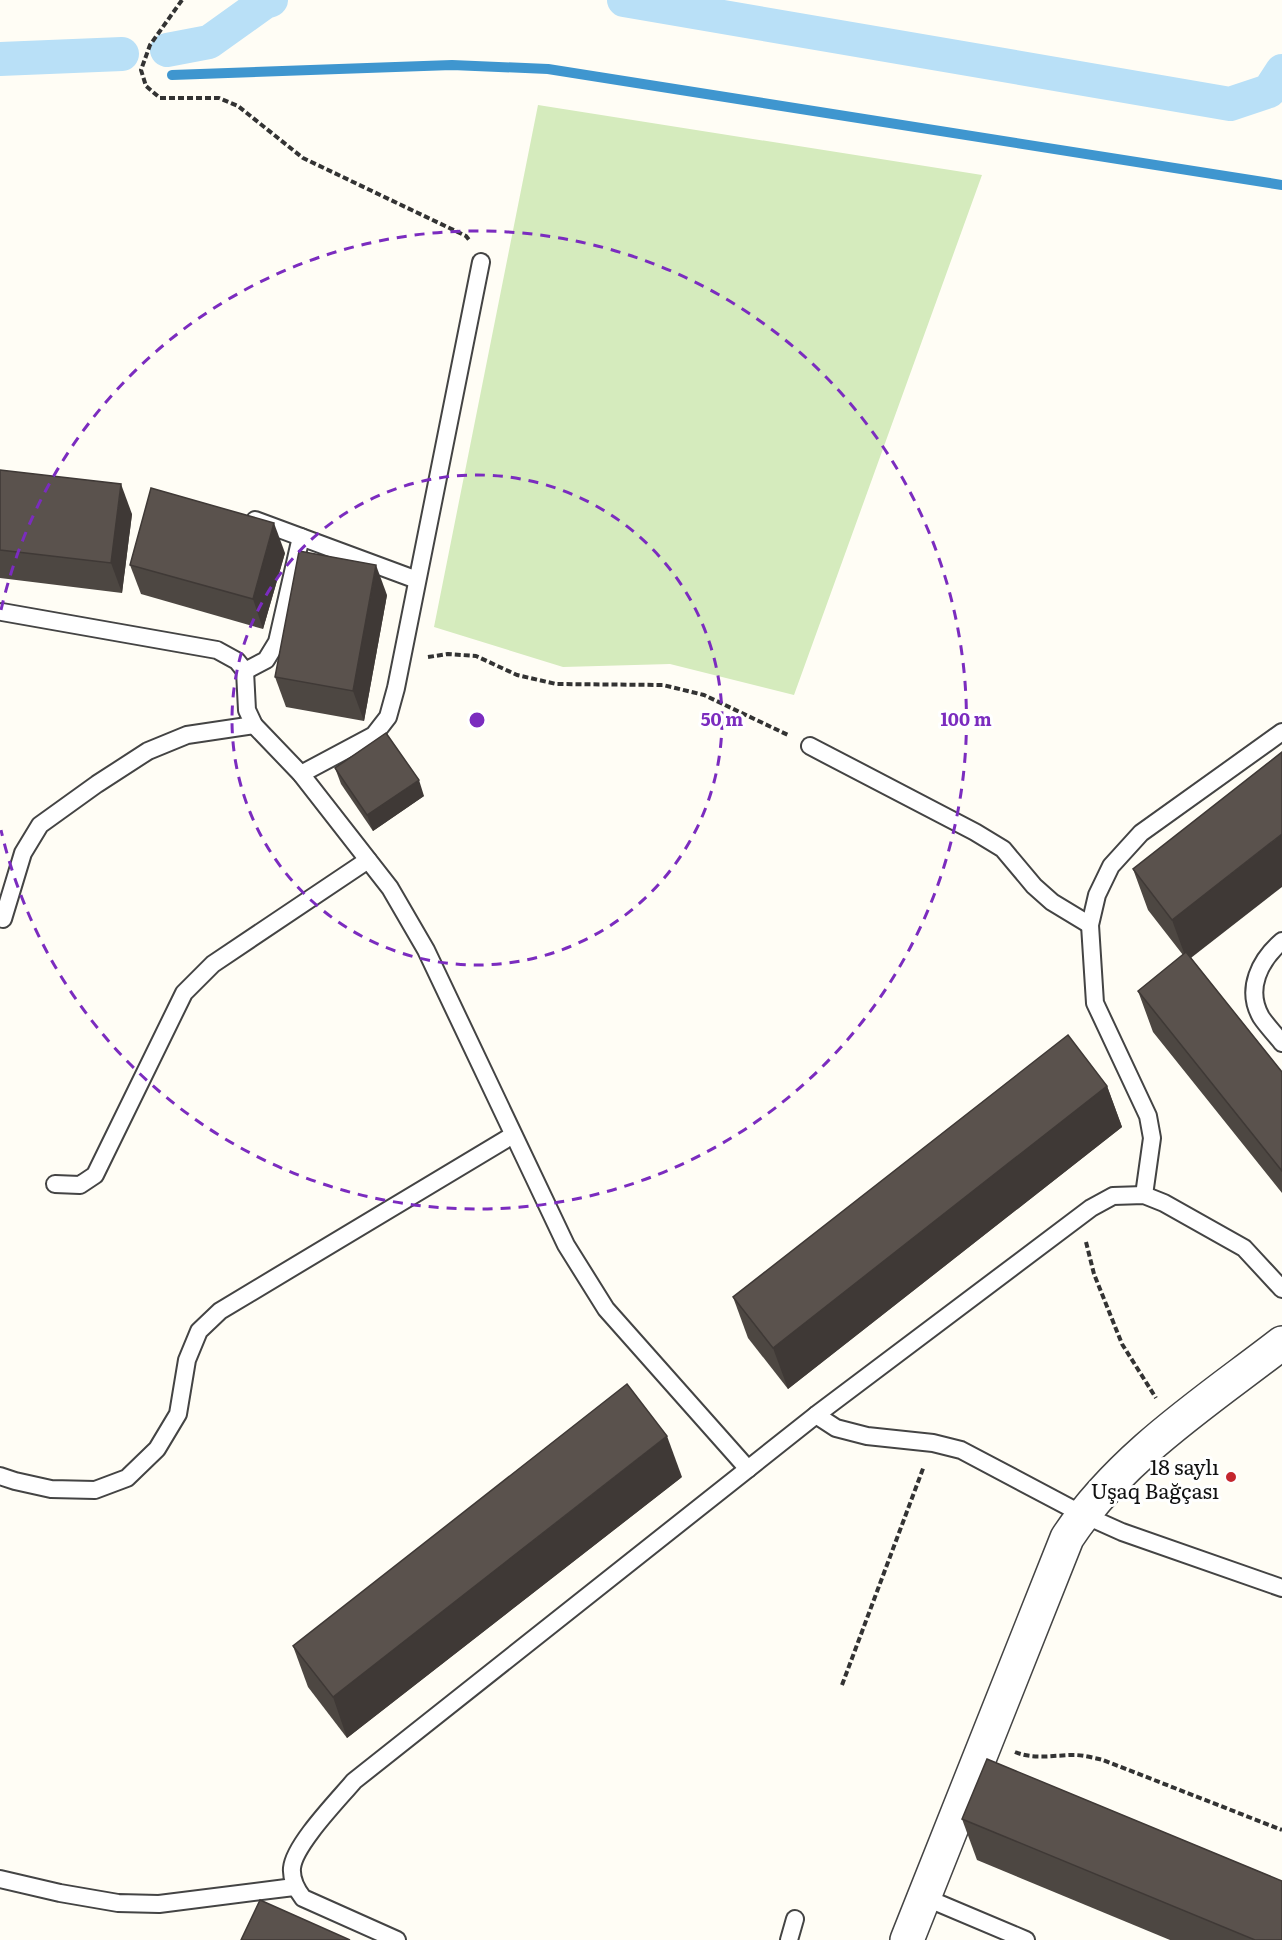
<svg xmlns="http://www.w3.org/2000/svg" width="1282" height="1940" font-family="Literata,serif">
<style>
.green{fill:#d5ebbd}
.lines{fill:none;stroke-linecap:round;stroke-linejoin:round}
.stream{stroke:#3f96cf;stroke-width:10}
.canal{stroke:#b9e0f7;stroke-width:34}
.service-casing{stroke:#444;stroke-width:20}
.minor-casing{stroke:#444;stroke-width:36}
.path{stroke:#333;stroke-width:4;stroke-dasharray:6 3;stroke-linecap:butt}
.service{stroke:#fff;stroke-width:16}
.minor{stroke:#fff;stroke-width:33}
.wall{fill:#4d4742}
.shaded-wall{fill:#3f3936}
.building{fill:#5a524d;stroke:#3f3936;stroke-width:1.5}
.ring{fill:none;stroke:#7b2cbf;stroke-width:3;stroke-dasharray:10 8}
.poi-dot{fill:#c4262e;stroke:#fff;stroke-width:2}
.labels{text-anchor:middle;dominant-baseline:central;stroke-width:6;stroke-linejoin:round;paint-order:stroke}
.poi-label{font-size:21px;fill:#111;stroke:#fff;text-anchor:end}
.centre{fill:#7b2cbf;stroke:#fff;stroke-width:3}
.ring-label{font-size:18px;text-anchor:middle;font-weight:bold;fill:#7b2cbf;stroke:#fff;stroke-width:6;stroke-linejoin:round;paint-order:stroke}
</style>
<rect width="100%" height="100%" fill="#fffdf5"/>
<path class="green" d="M538 105 982 175 794 695 670 664 563 667 434 627Z"/>
<g class="lines">
<path class="stream" d="M172 75 452 65 548 69 1282 185"/>
<g class="canal">
<path d="M624 0 1230 104 1269 91 1282 71"/>
<path d="M167 50 209 42 265 2 271 0"/>
<path d="M0 59 122 54"/>
</g>
<defs>
<g id="service">
<path d="M255 520 417 580"/>
<path d="M2 612 217 650 237 661 245 671 247 710 254 725 301 774 390 888 426 950 566 1245 606 1309 748 1469"/>
<path d="M245 671 266 660 277 642 301 537"/>
<path d="M810 746 975 832 1003 849 1034 886 1052 902 1090 925"/>
<path d="M301 774 374 735 388 717 396 688 481 262"/>
<path d="M3 919 23 853 40 825 97 784 148 751 187 735 254 725"/>
<path d="M1282 941C1260 960 1245 989 1261 1017 1267 1026 1275 1034 1282 1043"/>
<path d="M55 1184 80 1185 95 1175 184 993 213 964 368 860"/>
<path d="M1144 1195 1152 1138 1148 1116 1095 1003 1090 925 1097 895 1111 866 1141 833 1282 732"/>
<path d="M816 1415 836 1428 867 1436 933 1443 961 1450 1082 1514 1122 1532 1282 1588"/>
<path d="M0 1476 15 1481 51 1489 95 1490 127 1478 157 1449 178 1414 187 1360 199 1331 220 1311 513 1135"/>
<path d="M0 1879 60 1893 118 1903 159 1904 294 1887"/>
<path d="M924 1897 1026 1940"/>
<path d="M397 1940 303 1898C296 1889 291 1880 292 1868 294 1845 338 1800 354 1781L816 1415 1091 1208 1113 1196 1144 1195 1164 1203 1244 1248 1282 1289"/>
<path d="M789 1940 795 1919"/>
</g>
<path id="minor" d="M907 1940 1067 1538C1120 1457 1207 1401 1282 1343"/>
</defs>
<use href="#service" class="service-casing"/>
<use href="#minor" class="minor-casing"/>
<g class="path">
<path d="M182 0 150 45 141 70 146 86 160 98H219L238 106 303 158 466 236 470 241"/>
<path d="M428 657 448 654 476 656 517 675 556 684 663 685 704 695 788 735"/>
<path d="M1086 1242 1094 1274 1122 1344 1156 1398"/>
<path d="M842 1685 924 1466"/>
<path d="M1015 1752C1034 1760 1054 1755 1074 1755 1083 1755 1094 1758 1103 1760L1282 1830"/>
</g>
<use href="#service" class="service"/>
<use href="#minor" class="minor"/>
</g>
<g class="wall">
<path d="M0 470 132 514 122 593 0 578Z"/>
<path d="M285 553 263 629 141 594 130 565Z"/>
<path d="M387 595 364 721 286 707 275 677Z"/>
<path d="M1282 752 1191 958 1282 1072V1193L1153 1032 1138 991 1183 955 1148 910 1133 869Z"/>
<path d="M335 768 424 796 373 831 341 784Z"/>
<path d="M1107 1086 1122 1127 788 1389 748 1338 733 1297Z"/>
<path d="M682 1477 347 1738 308 1687 293 1646Z"/>
<path d="M962 1819 1282 1940H1170L977 1860Z"/>
</g>
<g class="shaded-wall">
<path d="M121 484 132 514 122 593 111 563Z"/>
<path d="M274 523 285 553 263 629 253 599Z"/>
<path d="M376 565 387 595 364 721 353 691Z"/>
<path d="M419 780 424 796 373 831 367 815Z"/>
<path d="M1282 834V887L1187 961 1172 920Z"/>
<path d="M1107 1086 1122 1127 788 1389 773 1348Z"/>
<path d="M667 1436 682 1477 347 1738 333 1697Z"/>
</g>
<g class="building">
<path d="M0 470 121 484 111 563 0 550Z"/>
<path d="M151 488 274 523 253 599 130 565Z"/>
<path d="M299 551 376 565 353 691 275 677Z"/>
<path d="M386 733 419 780 367 815 335 768Z"/>
<path d="M1282 752V834L1172 920 1133 869Z"/>
<path d="M1186 952 1282 1072V1171L1138 991Z"/>
<path d="M1068 1035 1107 1086 773 1348 733 1297Z"/>
<path d="M627 1384 667 1436 333 1697 293 1646Z"/>
<path d="M987 1759 1282 1881V1940H1255L962 1819Z"/>
<path d="M260 1900 350 1940H241Z"/>
</g>
<g class="ring">
<circle cx="477" cy="720" r="245"/>
<path d="M1 610A489 489 0 1 1 1 830"/>
</g>
<circle class="poi-dot" cx="1231" cy="1477" r="6"/>
<g class="labels">
<g class="poi-label">
<text x="1219" y="1465">18 saylı<tspan x="1219" dy="24">Uşaq Bağçası</tspan></text>
</g>
</g>
<circle cx="477" cy="720" r="9" class="centre"/>
<g class="ring-label">
<text x="722" y="726">50 m</text>
<text x="966" y="726">100 m</text>
</g>
</svg>
